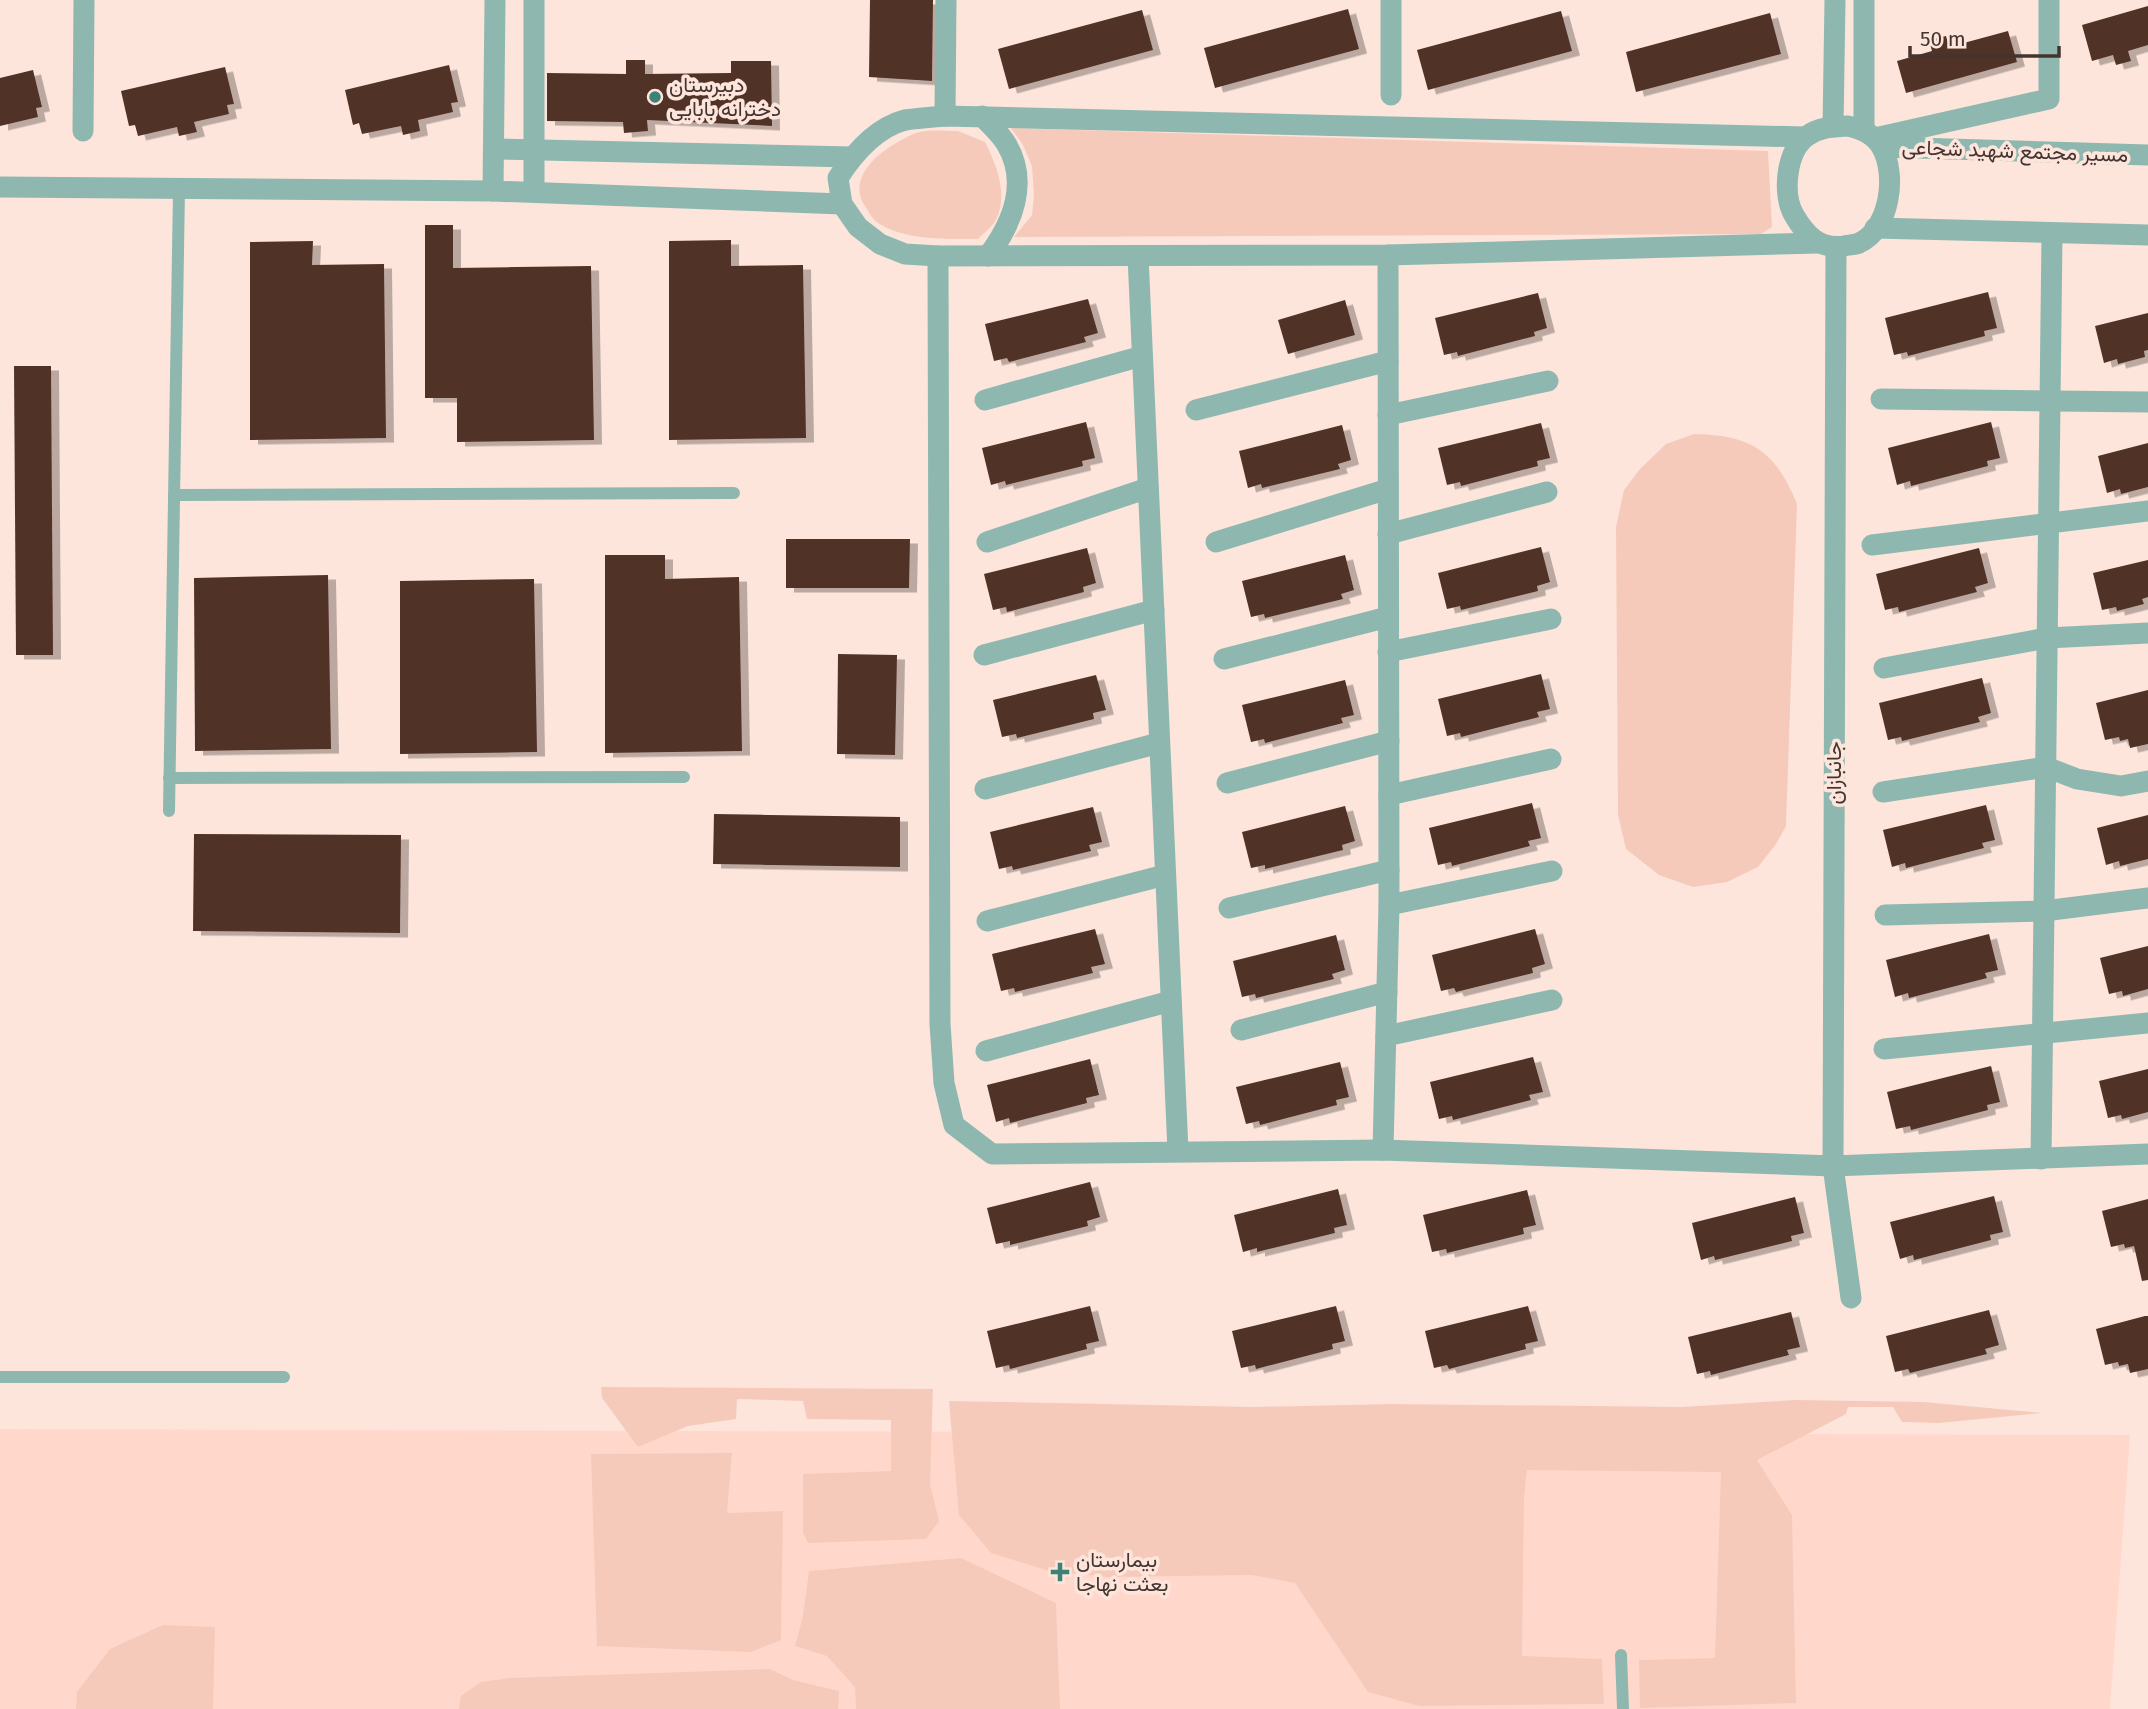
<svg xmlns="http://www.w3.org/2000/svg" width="2148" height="1709" font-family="'Fira Sans',Vazirmatn,sans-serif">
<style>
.built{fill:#ffd8cb}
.green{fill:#f6caba}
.building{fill:#513227;filter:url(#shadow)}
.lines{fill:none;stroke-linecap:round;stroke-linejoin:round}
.service{stroke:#8eb8af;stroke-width:12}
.minor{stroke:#8eb8af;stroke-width:21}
.poi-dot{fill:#3e8276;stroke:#fde5dc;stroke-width:2.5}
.labels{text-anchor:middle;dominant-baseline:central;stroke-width:7;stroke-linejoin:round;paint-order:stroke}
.poi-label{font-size:21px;fill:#44342f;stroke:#fde5dc;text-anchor:start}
.street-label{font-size:21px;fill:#44342f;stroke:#fde5dc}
</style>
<defs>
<filter id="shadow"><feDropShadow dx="8" dy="4.5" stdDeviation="0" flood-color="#0004"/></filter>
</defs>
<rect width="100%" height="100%" fill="#fde5dc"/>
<path class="built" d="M0 1429 2130 1435 2110 1709H0Z"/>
<g class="green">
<path d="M1011 128 1768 151 1772 227 1761 234 1014 237 1032 215 1034 195 1032 166 1023 145Z"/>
<path d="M958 131 985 142C996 164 1008 193 997 218 994 225 984 233 978 239 947 239 906 241 878 223 873 220 869 212 865 206 844 173 889 144 916 133 927 129 945 131 958 131Z"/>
<path d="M1694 434C1752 435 1775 451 1797 504L1786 826 1776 844 1758 867 1727 882 1693 887 1659 875 1626 849 1618 815 1616 527 1624 490 1640 469 1666 444Z"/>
<path d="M601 1387 933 1389 930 1484 939 1521 926 1539 808 1543 803 1533V1474L891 1471V1420L807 1419 803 1401 737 1399 736 1419 688 1426 638 1447 602 1398Z"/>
<path d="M1795 1400 1924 1402 2042 1413 1939 1423 1902 1422 1893 1407H1848L1846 1414 1757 1460 1792 1515 1796 1703 1640 1708 1639 1660 1715 1658 1721 1472 1527 1470 1524 1498 1522 1656 1602 1659 1604 1704 1419 1706 1368 1692 1295 1583 1252 1575 1107 1577 1049 1571 991 1553 959 1515 949 1401 1253 1407 1391 1404 1682 1407Z"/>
<path d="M732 1453 727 1513 783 1511 781 1640 751 1652 597 1646 591 1454Z"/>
<path d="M961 1558 1056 1603 1060 1709H856L855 1687 827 1656 795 1646 803 1616 809 1571Z"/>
<path d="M163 1625 215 1627 213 1709H76L77 1692 110 1649Z"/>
<path d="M770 1669 793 1680 839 1691 838 1709H459L461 1696 481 1682 510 1678Z"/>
</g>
<g class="building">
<path d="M870 0H933L932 81 869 77Z"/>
<path d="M2148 6V45L2128 51 2131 61 2116 65 2113 55 2092 61 2082 25Z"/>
<path d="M1348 9 1359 49 1215 88 1204 48Z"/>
<path d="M1142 10 1153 50 1009 89 998 49Z"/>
<path d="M1561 11 1572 51 1428 90 1417 50Z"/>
<path d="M1770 13 1781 54 1636 92 1626 52Z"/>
<path d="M2008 31 2017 62 1906 93 1897 61 1932 51 1929 40 1946 36 1949 47Z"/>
<path d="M626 60H645V74L731 73V61H771L772 126 647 120 648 131 624 133 623 122 547 121V73L626 74Z"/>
<path d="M449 65 458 102 451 103 453 112 418 120 420 131 403 135 401 126 362 134 359 123 353 125 345 90Z"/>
<path d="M225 67 234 104 227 105 229 114 194 122 197 132 179 136 177 127 138 136 135 125 129 126 121 91Z"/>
<path d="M33 70 42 107 36 108 38 117 0 126V78Z"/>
<path d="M425 225H453V268L591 266 594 440 457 442V398H425Z"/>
<path d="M731 240V266L803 265 806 438 669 440V241Z"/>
<path d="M313 241 312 265 384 264 386 438 250 440V242Z"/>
<path d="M1988 292 1997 328 1984 331 1985 336 1908 356 1907 352 1894 355 1885 318Z"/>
<path d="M1538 293 1547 328 1534 332 1535 336 1458 356 1457 352 1444 355 1435 318Z"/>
<path d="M1088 299 1098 333 1084 337 1086 342 1009 362 1007 358 994 361 985 324Z"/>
<path d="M1345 300 1355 335 1288 354 1278 320Z"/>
<path d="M2148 313V350L2144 351 2145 357 2118 364 2117 359 2104 363 2095 326Z"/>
<path d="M14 366H51L53 655H16Z"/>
<path d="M1086 422 1095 458 1082 461 1083 466 1006 485 1005 481 991 485 982 448Z"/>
<path d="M1991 422 2000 458 1987 461 1988 466 1911 486 1910 481 1897 485 1888 448Z"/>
<path d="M1541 423 1550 458 1537 461 1538 466 1461 486 1460 482 1447 485 1438 448Z"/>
<path d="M1342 425 1351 460 1338 464 1340 469 1262 488 1261 484 1248 488 1239 451Z"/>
<path d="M2148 443V487L2121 494 2120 489 2107 493 2098 456Z"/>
<path d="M786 539H910L909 588H786Z"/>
<path d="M1541 547 1550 582 1537 586 1538 591 1461 610 1460 606 1447 609 1438 573Z"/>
<path d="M1087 548 1096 583 1083 587 1084 592 1007 612 1006 607 993 610 984 574Z"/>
<path d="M1979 548 1988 583 1975 587 1977 592 1899 612 1898 607 1885 610 1876 574Z"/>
<path d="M605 555H665V579L739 577 742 751 605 753Z"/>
<path d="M1345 555 1354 590 1341 594 1343 599 1265 618 1264 614 1251 617 1242 581Z"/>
<path d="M2148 560V597L2142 599 2144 604 2117 611 2116 607 2102 610 2093 573Z"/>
<path d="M328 575 331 749 195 751 194 578Z"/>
<path d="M534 579 537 752 400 754V581Z"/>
<path d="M838 654 897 655 895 755 837 754Z"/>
<path d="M1541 674 1550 709 1537 712 1539 717 1461 737 1460 733 1447 736 1438 699Z"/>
<path d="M1096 675 1106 710 1093 713 1094 719 1017 738 1016 734 1002 737 993 700Z"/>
<path d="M1982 678 1991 713 1978 717 1980 722 1902 741 1901 737 1888 740 1879 703Z"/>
<path d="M1345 680 1354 715 1341 718 1343 723 1265 743 1264 739 1251 742 1242 705Z"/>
<path d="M2148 690V744L2130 748 2128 739 2120 741 2119 737 2105 740 2096 703Z"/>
<path d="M1532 803 1541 838 1528 841 1530 846 1452 866 1451 862 1438 865 1429 828Z"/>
<path d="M1986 805 1995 840 1982 843 1984 848 1906 868 1905 863 1892 867 1883 830Z"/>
<path d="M1345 806 1355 841 1342 845 1343 850 1265 869V865L1251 868 1242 832Z"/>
<path d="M1093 807 1102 842 1089 845 1091 851 1013 870 1012 866 999 869 990 832Z"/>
<path d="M714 814 900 817V867L713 864Z"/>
<path d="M2148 815V859L2120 866 2119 861 2106 865 2097 828Z"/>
<path d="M194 834 401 835 400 933 193 931Z"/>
<path d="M1095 929 1105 964 1091 967 1093 973 1015 992 1014 988 1001 991 992 954Z"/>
<path d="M1535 929 1545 964 1532 968 1533 973 1456 992 1454 988 1441 991 1432 955Z"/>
<path d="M1989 934 1998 970 1985 973 1987 978 1909 998 1908 993 1895 997 1886 960Z"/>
<path d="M1336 935 1345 970 1332 974 1334 979 1256 998 1255 994 1242 997 1233 961Z"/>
<path d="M2148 946V989L2123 996 2122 991 2109 994 2100 958Z"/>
<path d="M1533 1057 1543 1092 1529 1095 1531 1100 1453 1120 1452 1116 1439 1119 1430 1082Z"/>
<path d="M1090 1059 1099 1095 1086 1098 1087 1103 1010 1123 1009 1118 996 1122 987 1085Z"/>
<path d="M1340 1062 1349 1097 1336 1100 1337 1105 1260 1125 1259 1121 1246 1124 1236 1087Z"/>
<path d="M1991 1066 2000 1102 1987 1105 1988 1110 1911 1130 1910 1126 1896 1129 1887 1092Z"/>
<path d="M2148 1069V1112L2122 1119 2121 1115 2108 1118 2099 1081Z"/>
<path d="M1090 1182 1100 1217 1087 1221 1088 1226 1010 1245V1241L996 1244 987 1208Z"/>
<path d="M1338 1189 1347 1225 1334 1228 1335 1233 1257 1252V1248L1243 1252 1234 1215Z"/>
<path d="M1527 1190 1536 1225 1523 1228 1524 1234 1447 1253 1446 1249 1432 1252 1423 1215Z"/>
<path d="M1994 1196 2003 1232 1990 1235 1991 1240 1914 1260 1913 1255 1900 1259 1890 1222Z"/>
<path d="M1795 1197 1804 1233 1791 1236 1792 1241 1715 1260 1714 1256 1701 1260 1692 1223Z"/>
<path d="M2148 1199V1280L2142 1281 2134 1246 2125 1248 2124 1244 2111 1247 2102 1211Z"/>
<path d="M1090 1306 1099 1341 1086 1344 1087 1349 1010 1369 1009 1365 996 1368 987 1331Z"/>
<path d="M1336 1306 1345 1341 1332 1344 1333 1349 1256 1369 1255 1365 1241 1368 1232 1331Z"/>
<path d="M1528 1306 1538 1341 1525 1344 1526 1349 1449 1369 1447 1365 1434 1368 1425 1331Z"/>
<path d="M1989 1310 1999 1345 1985 1349 1987 1354 1910 1373 1908 1369 1895 1372 1886 1336Z"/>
<path d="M1791 1312 1800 1347 1787 1350 1789 1355 1711 1375 1710 1371 1697 1374 1688 1337Z"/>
<path d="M2145 1316H2148V1369L2130 1373 2128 1364 2119 1366 2118 1362 2105 1365 2096 1329Z"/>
</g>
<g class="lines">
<g class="service">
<path d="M174 495 734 493"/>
<path d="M169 778 684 777"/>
<path d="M169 811 179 189"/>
<path d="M0 1377H284"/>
<path d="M1621 1655 1623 1709"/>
</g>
<g class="minor">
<path d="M1391 0V95"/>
<path d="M945 116 946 0"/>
<path d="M982 116C990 125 1001 134 1007 145 1029 183 1012 224 988 256"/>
<path d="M1848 126C1861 129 1875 134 1882 148 1897 175 1890 229 1859 243 1855 245 1848 245 1844 246 1819 250 1805 234 1794 215 1782 194 1786 151 1807 136 1819 127 1833 127 1848 126Z"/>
<path d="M1833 127 1835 0"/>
<path d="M1864 130V0"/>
<path d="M83 131 84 0"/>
<path d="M1805 137 945 116C932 117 918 118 905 120 875 128 854 153 838 178L842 204 858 227 880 244 905 254 938 256 1388 255 1818 243"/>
<path d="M1875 138 2049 99V0"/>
<path d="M1882 147 2148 155"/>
<path d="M494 149 852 157"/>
<path d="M0 187 493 191 842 204"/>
<path d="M493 191 495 0"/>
<path d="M534 192V0"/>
<path d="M1875 228 2148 235"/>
<path d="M1836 247 1833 1166 1851 1298"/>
<path d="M938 256 940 1024 944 1083 954 1125 992 1154 1383 1150 1833 1166 2148 1154"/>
<path d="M1138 256 1178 1151"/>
<path d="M1881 399 2148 402"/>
<path d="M985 400 1142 356"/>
<path d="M1196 410 1388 361"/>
<path d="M1388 415 1548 381"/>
<path d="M1388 534 1547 492"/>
<path d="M987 542 1148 488"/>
<path d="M1216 542 1388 489"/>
<path d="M1872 545 2148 511"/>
<path d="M1388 652 1551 619"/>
<path d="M984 655 1154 610"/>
<path d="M1224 659 1388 617"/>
<path d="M1884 668 2047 638 2148 633"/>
<path d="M1227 783 1389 741"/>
<path d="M985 789 1159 743"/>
<path d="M1883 792 2046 767 2077 779 2121 786 2148 781"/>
<path d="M1389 795 1551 759"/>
<path d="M1389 905 1552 871"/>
<path d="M1229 908 1389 870"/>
<path d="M1885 915 2044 911 2148 898"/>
<path d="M987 921 1165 875"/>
<path d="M1241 1030 1387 992"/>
<path d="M1386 1036 1552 1000"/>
<path d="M1884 1049 2148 1023"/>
<path d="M986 1051 1171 1001"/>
<path d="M1383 1150 1389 905 1388 255"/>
<path d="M2041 1159 2052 234"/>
</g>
</g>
<g class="poi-dot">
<circle cx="655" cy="97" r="7"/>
<path d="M1056.5 1561.5h7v7h7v7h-7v7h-7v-7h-7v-7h7z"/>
</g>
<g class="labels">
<g class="poi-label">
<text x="669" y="85">دبیرستان<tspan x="669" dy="24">دخترانه بابایی</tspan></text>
<text x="1076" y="1560">بیمارستان<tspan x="1076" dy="24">بعثت نهاجا</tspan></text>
</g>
<g class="street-label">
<text transform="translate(2015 151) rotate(2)">مسیر مجتمع شهید شجاعی</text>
<text transform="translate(1834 773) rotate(-90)">جانبازان</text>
</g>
</g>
<path d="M1910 46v10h149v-10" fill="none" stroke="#44342f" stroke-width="3.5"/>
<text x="1920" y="46" font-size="21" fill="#44342f" stroke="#fde5dc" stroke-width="5" paint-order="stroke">50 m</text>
</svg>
